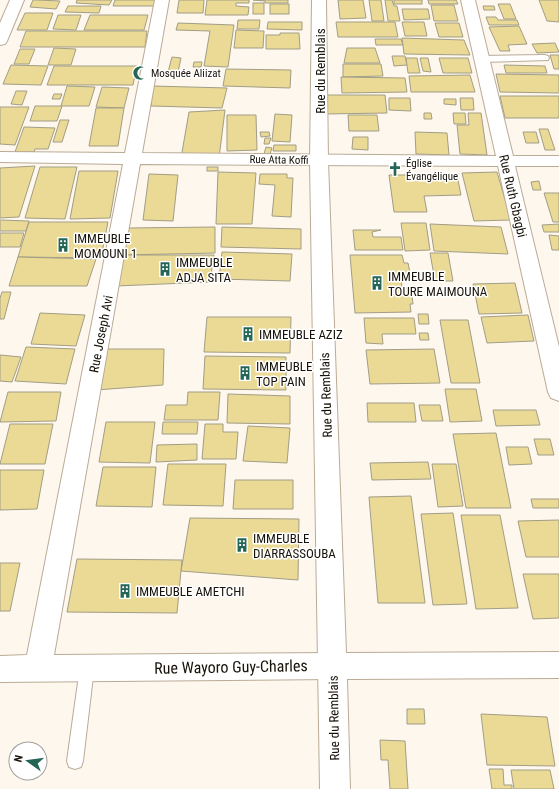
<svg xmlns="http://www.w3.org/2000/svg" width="559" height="789" font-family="'Roboto Condensed',sans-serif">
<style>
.building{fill:#eada95;stroke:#a29d85}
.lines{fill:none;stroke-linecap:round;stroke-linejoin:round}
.lane-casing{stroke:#baab96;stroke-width:2}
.street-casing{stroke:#baab96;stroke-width:2}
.secondary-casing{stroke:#baab96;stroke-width:2}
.lane{fill:#fff;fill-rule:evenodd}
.street{fill:#fff;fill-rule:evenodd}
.secondary{fill:#fff;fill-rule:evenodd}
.labels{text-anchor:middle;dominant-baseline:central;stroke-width:3;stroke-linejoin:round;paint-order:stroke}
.far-poi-label{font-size:11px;fill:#17120a;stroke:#fff;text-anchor:start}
.far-street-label{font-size:11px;fill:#17120a;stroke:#fff}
.street-label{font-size:13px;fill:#17120a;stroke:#fff}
.poi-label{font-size:13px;fill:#17120a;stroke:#fff;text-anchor:start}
.near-street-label{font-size:16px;fill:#17120a;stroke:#fff}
</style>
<rect width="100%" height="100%" fill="#fef7ee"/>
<g class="building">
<path d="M33 0H37L60 1 56 9 30 7Z"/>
<path d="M77 0H112L109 5 76 3Z"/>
<path d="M115 0H157L156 6H113Z"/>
<path d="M179 0H204L203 13H177Z"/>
<path d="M207 0H249V3H236V6L249 7 248 15H205Z"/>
<path d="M253 0H288V3H265V1Z"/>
<path d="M338 0H363L366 18 340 19Z"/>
<path d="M369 0H381L384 21H372Z"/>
<path d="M385 0H392L394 6H397L400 21H388Z"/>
<rect x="394" y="0" width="28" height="4"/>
<path d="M428 0H456L458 4H429Z"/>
<path d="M539 0H559V22L547 21Z"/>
<rect x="253" y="3" width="11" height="11"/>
<rect x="270" y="4" width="19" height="10"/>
<path d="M498 4H510L516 19H504Z"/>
<path d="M431 5H454L458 21H434Z"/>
<path d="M68 6H101L99 13 65 12Z"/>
<path d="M483 6H494L495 10H484Z"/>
<path d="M402 9H428L430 19 404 20Z"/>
<path d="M25 13H53L47 30H17Z"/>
<path d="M58 15H81L76 30 53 29Z"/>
<path d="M90 15H148L144 30H84Z"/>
<path d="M486 17H496L498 20H517L519 25H489Z"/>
<path d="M238 20H260L259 29H237Z"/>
<path d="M268 22H302V30L267 29Z"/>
<path d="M336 22H395L398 37H338Z"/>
<path d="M402 22H424L427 36H405Z"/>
<path d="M178 23 234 25 228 67 204 66 210 31 176 30Z"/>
<path d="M435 23H459L463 37H439Z"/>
<path d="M519 26 527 44 508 45 510 51H500L489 27Z"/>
<path d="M236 30 264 31 263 48H234Z"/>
<path d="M26 31H147L145 47H20Z"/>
<path d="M280 33H299L300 49H266V35H280Z"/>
<path d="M402 38 464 40 470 55 404 54Z"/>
<path d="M375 39H401L403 45H376Z"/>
<path d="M555 43 559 52 537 53 532 44Z"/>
<path d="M54 48 76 49 71 65H48Z"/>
<path d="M347 48H375L380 63H344Z"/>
<path d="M20 49H35L29 64H14Z"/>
<path d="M550 55H559V69H554Z"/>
<path d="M392 56H405L407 65 394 66Z"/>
<path d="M172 57 181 58 178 72H168Z"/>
<path d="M406 58H417L420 73H408Z"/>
<path d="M420 58H428L431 72 423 71Z"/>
<path d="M439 58H468L472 73H443Z"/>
<path d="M194 62H202L201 67H193Z"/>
<path d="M343 64H381L383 76 343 77Z"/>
<path d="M11 65 48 66 41 85 3 84Z"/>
<path d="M504 65 545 66 547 73H506Z"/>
<path d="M54 66H137L133 85H47Z"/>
<path d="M226 69 291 70 290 88 223 86Z"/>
<path d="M496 74 559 75V93L500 92Z"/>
<path d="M470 75 475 92H411L409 76Z"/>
<path d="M341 77 405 78 407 92 342 93Z"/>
<path d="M67 86 95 87 89 106H61Z"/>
<path d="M153 86 227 88 222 108 151 106Z"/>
<path d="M102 87 129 88 124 108 96 107Z"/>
<path d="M16 91H27L22 105 11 104Z"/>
<path d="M54 94H62L60 99H52Z"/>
<path d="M324 95H385L387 113 324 114Z"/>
<path d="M500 96H559V118H505Z"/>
<path d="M389 98H410L411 111 389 110Z"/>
<path d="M460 98H473L474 110H461Z"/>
<path d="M444 99H456V105L444 104Z"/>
<path d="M35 106H62L57 121H30Z"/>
<path d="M0 107H29L15 145 0 144Z"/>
<path d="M96 108H124L118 146H89Z"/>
<path d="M225 110 219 158H181L189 112Z"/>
<path d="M424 113H431L432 119H424Z"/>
<path d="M453 113H465L466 124H454Z"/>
<path d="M468 113H481L487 155 460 154 457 125H469Z"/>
<path d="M275 114 292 115 290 142 272 141Z"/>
<path d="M227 115H256L257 150 227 151Z"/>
<path d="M348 115H377L379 131H349Z"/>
<path d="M60 120H69L62 142H53Z"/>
<path d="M24 127 55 128 48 149H35L34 152H15Z"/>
<path d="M539 129H548L555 150H545Z"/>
<path d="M260 132H269L270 136 261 137Z"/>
<path d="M415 132 447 133 449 155 416 154Z"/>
<path d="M523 132H536L539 143H526Z"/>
<path d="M353 137H368V150L352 149Z"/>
<path d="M265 138H271L269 144H264Z"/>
<path d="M274 145H296V151H273Z"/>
<path d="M266 147 272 148 270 154H264Z"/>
<path d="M35 166 19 217 0 218V168Z"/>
<path d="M40 167H77L65 219 25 218Z"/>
<rect x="207" y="167" width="11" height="4"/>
<path d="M79 171H118L110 218 70 219Z"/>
<path d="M218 172 256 173 252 224H216Z"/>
<path d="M497 172 511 220 474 221 462 173Z"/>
<path d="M149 174 178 175 173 221 143 220Z"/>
<path d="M260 174H287V178H293L291 217 272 216 275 185 259 184Z"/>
<path d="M389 175H457L461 195 424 196 427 212H394Z"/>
<path d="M539 181 541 190H533L531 182Z"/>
<path d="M544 193H559V222H553Z"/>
<path d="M0 220 29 221 26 231H0Z"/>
<path d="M29 222H108L101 258 18 257Z"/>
<path d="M401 223H426L430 250 405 251Z"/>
<path d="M430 224 501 227 508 254 434 251Z"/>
<path d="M559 224V232H544L542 225Z"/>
<path d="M215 227V253L121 255 128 228Z"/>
<path d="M222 227 301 229V249L221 247Z"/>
<path d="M353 230H381L372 232 373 237H401L403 250H355Z"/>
<path d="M0 233H24L20 247H0Z"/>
<path d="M549 235 559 236V250H552Z"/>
<path d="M222 252 292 254 290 281 219 279Z"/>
<path d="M430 253H448L453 281H435Z"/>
<path d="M121 255H214L210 282 116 286Z"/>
<path d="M350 255H402L404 263H408L411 278H401L402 288H411L413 304H410L411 312 355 313Z"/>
<path d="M18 257 96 259 87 286H9Z"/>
<path d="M515 283 522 313 479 314 473 284Z"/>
<path d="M2 292H11L4 319H0V298Z"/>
<path d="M40 313 85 315 76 346 31 344Z"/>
<path d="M418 314H428L429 324H419Z"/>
<path d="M528 315 534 341 487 343 481 317Z"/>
<path d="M207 317H291L290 353 204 352Z"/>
<path d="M364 318H414L416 334H382L383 344 366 343Z"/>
<path d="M440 320H468L480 383H451Z"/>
<path d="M419 333H428L429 340H420Z"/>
<path d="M26 347 75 349 66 384 15 381Z"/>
<path d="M107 349H164L163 385 96 390Z"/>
<path d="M434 349 440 383 370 384 366 350Z"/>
<path d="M0 355 21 357 12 382 0 381Z"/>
<path d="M205 356 286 357V390L203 389Z"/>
<path d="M445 389H476L482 421 450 422Z"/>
<path d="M8 392H61L56 421 0 422Z"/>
<path d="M188 392H220L218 420H164L166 405H187Z"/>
<path d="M228 394 290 396V424L227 423Z"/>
<path d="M367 403H414L416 422H368Z"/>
<path d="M419 405H440L443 421H422Z"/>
<path d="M493 410H536L540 425 496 426Z"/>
<path d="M106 422H155L150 463 99 462Z"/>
<path d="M163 422H198L197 434H162Z"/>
<path d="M10 424H53L45 464H0Z"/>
<path d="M205 424H223V432H238L236 459H202Z"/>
<path d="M248 426 290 428 287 463 243 461Z"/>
<path d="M496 433 511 508H466L453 434Z"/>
<path d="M534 439H550L554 455H538Z"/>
<path d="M197 444V460L156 462 157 445Z"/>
<path d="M506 447H528L532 464 509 465Z"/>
<path d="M428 462 431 479 372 480 370 463Z"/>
<path d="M168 464H226L223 506 163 505Z"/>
<path d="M432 464H456L463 506 438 507Z"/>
<path d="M103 467H156L152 507 96 506Z"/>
<path d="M0 470H44L37 509 0 510Z"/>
<path d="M235 480H293V509H233Z"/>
<path d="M411 496 425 603H378L369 497Z"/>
<path d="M531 499H559V508H533Z"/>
<path d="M453 513 467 604 433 605 421 514Z"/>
<path d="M461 515H500L518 608 476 609Z"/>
<path d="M190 518 299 519 298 580 181 571Z"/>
<path d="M559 520V557H526L518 521Z"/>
<path d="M77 559 182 560 177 613 67 612Z"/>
<path d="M0 563H20L10 611H0Z"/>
<path d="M523 574H559V618L533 619Z"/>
<path d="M407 709H424L425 724H407Z"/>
<path d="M481 714 547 717 555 766 487 765Z"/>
<path d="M380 740 405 741 408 789H390L388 760H381Z"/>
<path d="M489 769H503L504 785H512V789H492Z"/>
<path d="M511 770H550L554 789H514Z"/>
</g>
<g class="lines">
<defs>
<g id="lane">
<path d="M545 55 548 56 549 58 548 60 482 62 478 59 482 56Z"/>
<path d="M87 661 92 663 94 668 83 761 81 767 75 769 69 767 67 761 80 668 82 663Z"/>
</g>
<g id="street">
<path d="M10 0H24L7 41 5 44 0 45V23Z"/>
<path d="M155 0H169L142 153 496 156 461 0H475L513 156H559V166H515L559 347V401L551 398 548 392 498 166 140 164 54 655 333 653 343 657 347 666 343 675 333 679 0 682V656L27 655 123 164 0 162V152L125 153Z"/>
</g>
<path id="secondary" d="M312 0H326L328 161 346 653 559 652V678L347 679 350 789H320L310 161Z"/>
</defs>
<use href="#lane" class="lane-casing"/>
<use href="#street" class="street-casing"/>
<use href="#secondary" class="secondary-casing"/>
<use href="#lane" class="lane"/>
<use href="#street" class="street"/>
<use href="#secondary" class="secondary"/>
</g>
<defs>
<symbol id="mosque-bare" viewBox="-9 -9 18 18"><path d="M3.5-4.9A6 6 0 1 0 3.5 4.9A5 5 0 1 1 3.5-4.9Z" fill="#246656" stroke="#fff" stroke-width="2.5" paint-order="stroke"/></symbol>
<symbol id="church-bare" viewBox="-9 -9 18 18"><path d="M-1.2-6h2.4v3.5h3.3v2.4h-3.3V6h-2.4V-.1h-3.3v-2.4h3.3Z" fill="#246656" stroke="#fff" stroke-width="2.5" paint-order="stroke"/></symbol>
<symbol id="building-bare" viewBox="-9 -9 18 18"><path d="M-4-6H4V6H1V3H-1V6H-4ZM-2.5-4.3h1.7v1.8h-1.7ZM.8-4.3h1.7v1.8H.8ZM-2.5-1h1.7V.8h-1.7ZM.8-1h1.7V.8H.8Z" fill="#246656" stroke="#fff" stroke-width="2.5" paint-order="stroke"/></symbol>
</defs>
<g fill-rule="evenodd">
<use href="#mosque-bare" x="130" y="63" width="20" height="20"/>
<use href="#church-bare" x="385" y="159" width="20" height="20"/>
<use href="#building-bare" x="53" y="235" width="20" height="20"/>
<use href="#building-bare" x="155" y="259" width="20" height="20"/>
<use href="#building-bare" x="367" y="273" width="20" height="20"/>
<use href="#building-bare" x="238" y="324" width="20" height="20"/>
<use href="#building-bare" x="235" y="363" width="20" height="20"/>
<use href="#building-bare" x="232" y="535" width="20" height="20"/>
<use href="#building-bare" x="115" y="581" width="20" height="20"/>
</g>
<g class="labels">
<g class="far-poi-label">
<text x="151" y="73">Mosquée Aliizat</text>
<text x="406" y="163">Église<tspan x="406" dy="13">Évangélique</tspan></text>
</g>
<g class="far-street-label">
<text transform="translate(279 160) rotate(1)">Rue Atta Koffi</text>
</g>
<g class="street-label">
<text transform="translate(320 71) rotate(-90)">Rue du Remblais</text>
<text transform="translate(513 196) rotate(77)">Rue Ruth Gbagbi</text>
<text transform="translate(101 334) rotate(-79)">Rue Joseph Avi</text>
<text transform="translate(326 395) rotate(-92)">Rue du Remblais</text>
<text transform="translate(334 718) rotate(-91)">Rue du Remblais</text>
</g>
<g class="poi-label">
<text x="74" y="238">IMMEUBLE<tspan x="74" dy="15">MOMOUNI 1</tspan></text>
<text x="176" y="262">IMMEUBLE<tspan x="176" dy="15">ADJA SITA</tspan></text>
<text x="388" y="276">IMMEUBLE<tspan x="388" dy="15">TOURE MAIMOUNA</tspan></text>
<text x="259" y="334">IMMEUBLE AZIZ</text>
<text x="256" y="366">IMMEUBLE<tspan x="256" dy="15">TOP PAIN</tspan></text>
<text x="253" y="538">IMMEUBLE<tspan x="253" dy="15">DIARRASSOUBA</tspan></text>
<text x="136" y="591">IMMEUBLE AMETCHI</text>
</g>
<g class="near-street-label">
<text transform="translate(231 667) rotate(-1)">Rue Wayoro Guy-Charles</text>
</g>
</g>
<g transform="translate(28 761) rotate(284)"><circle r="19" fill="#ffffff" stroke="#a2a09d"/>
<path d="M0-3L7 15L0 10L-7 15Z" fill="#246656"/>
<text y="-6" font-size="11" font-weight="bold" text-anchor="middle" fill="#17120a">N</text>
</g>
</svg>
